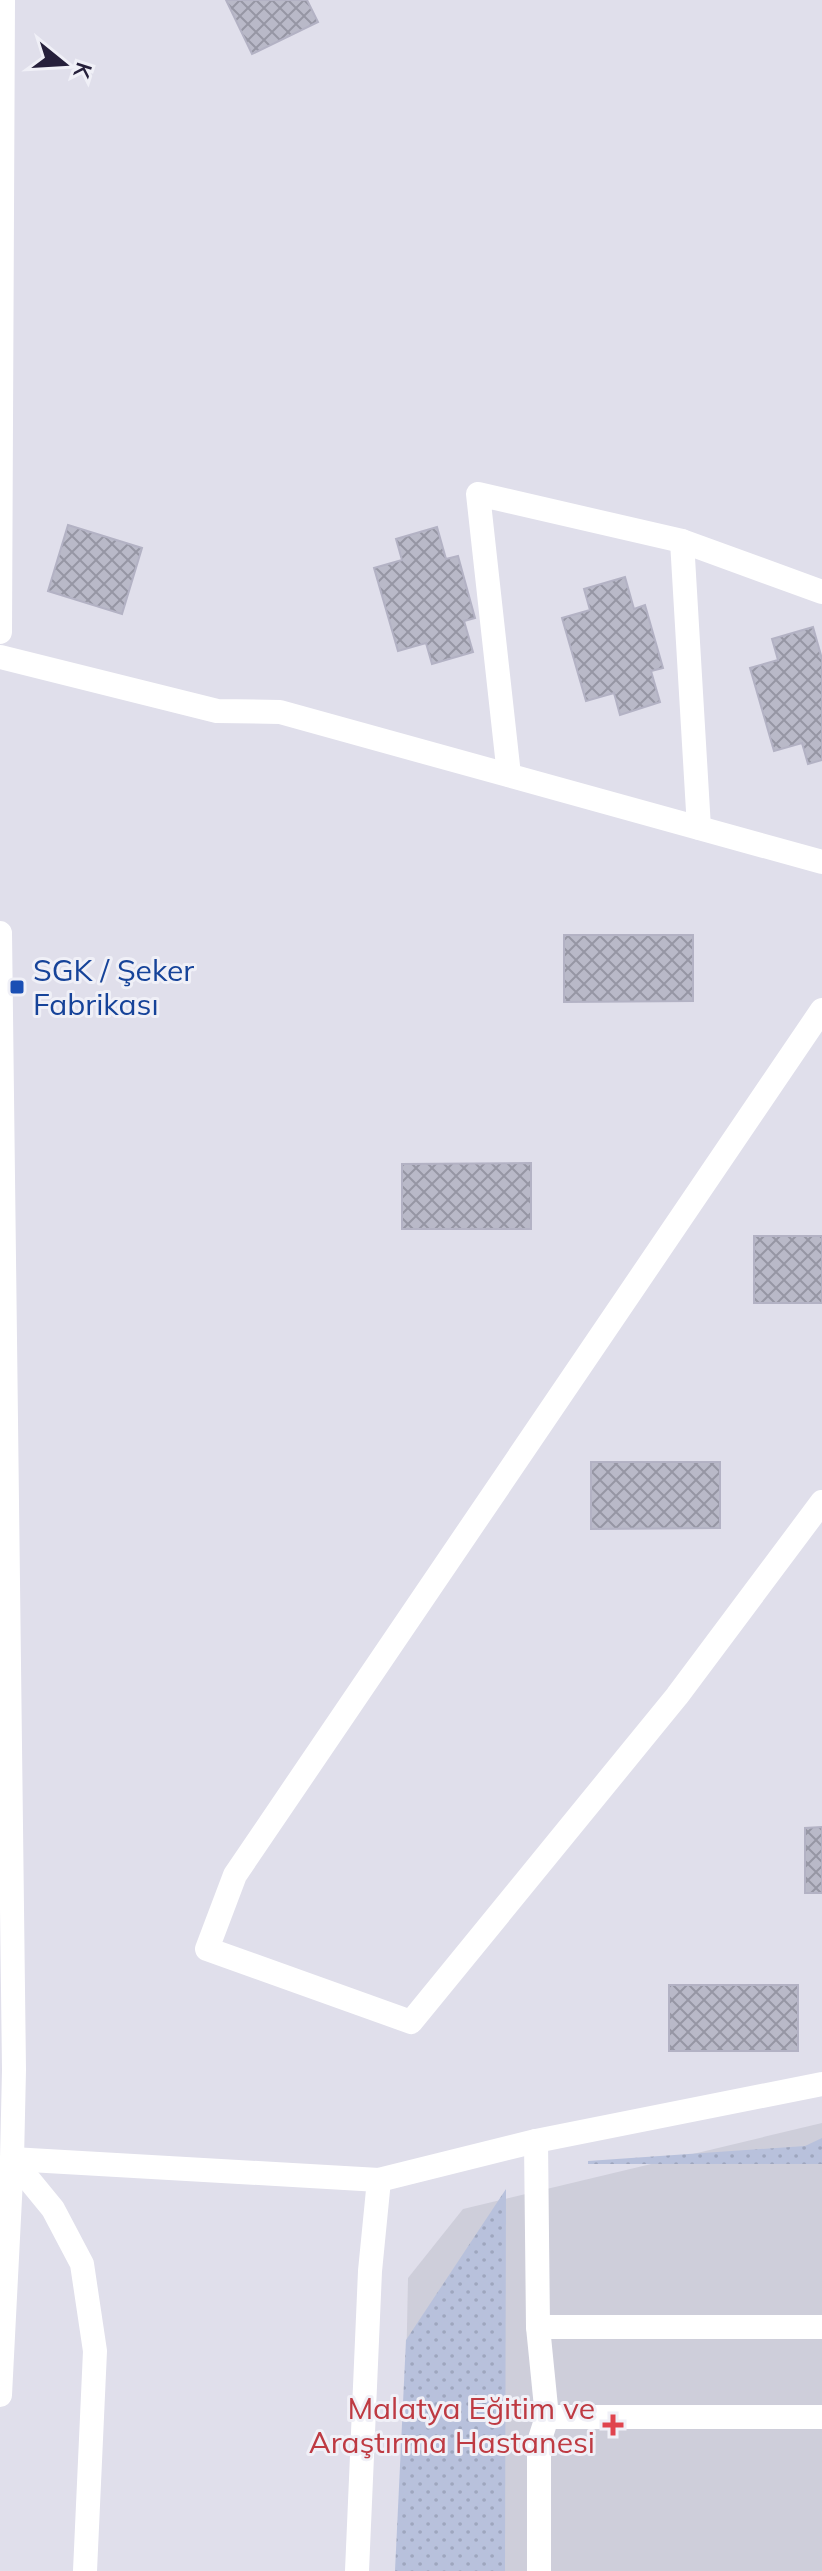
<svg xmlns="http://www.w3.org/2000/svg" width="822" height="2571" font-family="Mulish,sans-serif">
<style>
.built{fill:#ceceda}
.grass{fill:url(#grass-dots)}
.building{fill:url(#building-cross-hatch);stroke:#b3b2c4;stroke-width:2}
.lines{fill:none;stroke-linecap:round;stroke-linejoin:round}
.minor{stroke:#fff;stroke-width:24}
.transit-dot{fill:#1a4fb4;stroke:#f0f0f7;stroke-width:3}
.health-dot{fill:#e0444e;stroke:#f0f0f7;stroke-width:3}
.labels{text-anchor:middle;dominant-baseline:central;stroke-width:6;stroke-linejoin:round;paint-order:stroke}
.transit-label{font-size:30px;fill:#164399;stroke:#f0f0f7;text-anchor:start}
.health-label{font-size:30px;fill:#be3a42;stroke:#f0f0f7;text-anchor:end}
</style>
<defs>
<pattern id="grass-dots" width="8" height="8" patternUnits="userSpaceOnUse" patternTransform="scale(2)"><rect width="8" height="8" fill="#b8c1dc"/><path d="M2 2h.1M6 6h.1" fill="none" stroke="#9ea6be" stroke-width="1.8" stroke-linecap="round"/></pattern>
<pattern id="building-cross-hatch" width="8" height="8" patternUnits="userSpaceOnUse" patternTransform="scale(2)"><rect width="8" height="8" fill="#b9b9c8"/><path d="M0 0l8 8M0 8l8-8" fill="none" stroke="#9696a4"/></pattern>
</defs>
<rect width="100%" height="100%" fill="#e0dfeb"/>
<path class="built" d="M822 2123V2571H402L408 2278 463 2209Z"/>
<g class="grass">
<path d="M822 2138V2164H588V2161L805 2146Z"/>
<path d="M506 2189 505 2571H395L406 2340Z"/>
</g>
<g class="building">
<path d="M226 0H307L318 22 252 54Z"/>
<path d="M68 525 142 548 122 614 48 591Z"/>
<path d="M437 527 446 559 458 556 475 618 464 621 473 652 432 664 426 643 398 651 374 568 402 560 396 539Z"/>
<path d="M625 577 634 609 645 605 663 668 651 671 660 702 620 715 614 693 586 701 562 618 590 610 584 589Z"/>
<path d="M813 627 822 659V760L808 764 802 743 774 751 750 668 778 660 772 639Z"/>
<path d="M564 935H693V1001L564 1002Z"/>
<path d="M531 1163V1229H402V1164Z"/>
<rect x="754" y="1236" width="68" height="67"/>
<path d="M591 1462H720V1528L591 1529Z"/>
<path d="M822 1827V1893H805V1828Z"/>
<rect x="669" y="1985" width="129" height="66"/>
</g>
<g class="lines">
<g class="minor">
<path d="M682 541 699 828"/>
<path d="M0 632 3 0"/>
<path d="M0 657 217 711 280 712 822 862"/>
<path d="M509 775 478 494 682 541 822 592"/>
<path d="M0 933 14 2070 12 2159 0 2395"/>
<path d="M822 1010 235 1875 207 1949 411 2022 677 1696 822 1502"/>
<path d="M536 2141 538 2327 547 2417 539 2442V2571"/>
<path d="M12 2159 379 2180 536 2141 822 2084"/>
<path d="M12 2159 53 2209 82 2264 95 2351 85 2571"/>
<path d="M538 2327H822"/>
<path d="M547 2417H822"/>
<path d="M357 2571 370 2271 379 2180"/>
</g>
</g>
<rect class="transit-dot" x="9" y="979" width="16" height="16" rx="4"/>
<path class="health-dot" d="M609 2413h8v8h8v8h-8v8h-8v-8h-8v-8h8z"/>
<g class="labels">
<g class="transit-label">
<text x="33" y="970">SGK / Şeker<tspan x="33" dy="34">Fabrikası</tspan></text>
</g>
<g class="health-label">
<text x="595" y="2408">Malatya Eğitim ve<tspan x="595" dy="34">Araştırma Hastanesi</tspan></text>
</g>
</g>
<g transform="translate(64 64) rotate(108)" stroke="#f0f0f7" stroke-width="6" paint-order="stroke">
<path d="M0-6L14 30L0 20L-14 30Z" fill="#26203b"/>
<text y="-12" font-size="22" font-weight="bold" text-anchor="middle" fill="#26203b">K</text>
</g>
</svg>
